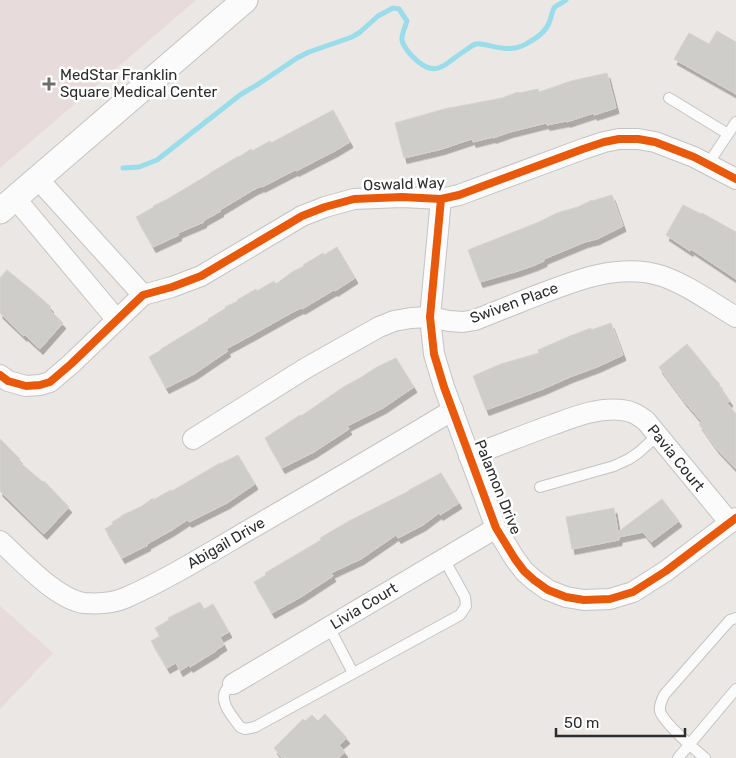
<svg xmlns="http://www.w3.org/2000/svg" width="736" height="758" font-family="Rubik,sans-serif">
<style>
.medical{fill:#e8dbdb}
.lines{fill:none;stroke-linecap:round;stroke-linejoin:round}
.stream{stroke:#99dcea;stroke-width:5}
.building{fill:#cfcdca;stroke:#d5d3d0;filter:url(#shadow)}
.service-casing{stroke:#c4c4c4;stroke-width:12}
.minor-casing{stroke:#c4c4c4;stroke-width:22}
.tertiary-casing{stroke:#c4c4c4;stroke-width:27}
.service{stroke:#fcfbfb;stroke-width:10}
.minor{stroke:#fcfbfb;stroke-width:20}
.tertiary{stroke:#fcfbfb;stroke-width:25}
.cycleway-casing{stroke:#fff;stroke-width:11}
.cycleway{stroke:#e8590c;stroke-width:8}
.poi-dot{fill:#6f6e6d;stroke:#fff;stroke-width:2}
.labels{text-anchor:middle;dominant-baseline:central;stroke-width:5;stroke-linejoin:round;paint-order:stroke}
.poi-label{font-size:15px;fill:#2d2d2d;stroke:#fff;text-anchor:start}
.street-label{font-size:15px;fill:#2d2d2d;stroke:#fff}
</style>
<defs>
<filter id="shadow"><feDropShadow dx="3" dy="5.5" stdDeviation="0" flood-color="#0004"/></filter>
</defs>
<rect width="100%" height="100%" fill="#eae7e4"/>
<g class="medical">
<path d="M0 0H196L0 168Z"/>
<path d="M0 606 53 653 0 709Z"/>
</g>
<g class="lines">
<path class="stream" d="M123 168 139 167 157 160 240 95 260 83 297 58 309 52 352 37 359 33 378 16 393 8 399 9 407 21C401 38 398 40 411 55 436 81 442 65 466 50 469 48 472 45 476 44 479 43 483 45 487 45 504 49 515 52 531 41 538 37 546 31 549 23 551 18 552 12 554 8 556 5 563 3 566 0"/>
</g>
<g class="building">
<path d="M717 31 736 42V94L674 59 689 33 709 44Z"/>
<path d="M607 73 616 108 594 115V113L567 122V121L547 125 546 123 510 132 493 138V137L473 142 472 139 442 149 404 158 395 123 444 109 502 98 518 92 519 93 538 89 539 92 571 81Z"/>
<path d="M333 110 350 142 335 151 296 171 295 170 262 187V186L255 189 220 210 221 211 203 221 204 222 178 233 179 235 153 247 136 217 154 207 153 206 166 200 211 173H210L239 156V157L251 149 252 151 270 141 271 143Z"/>
<path d="M612 195 623 226 597 239 585 242 544 259V261L535 265 518 271 480 282 468 250 539 222 557 213 578 207 592 200V201Z"/>
<path d="M683 205 701 214 702 213 736 232V279L691 249 690 251 666 235Z"/>
<path d="M337 247 355 278 335 291 334 290 302 309 301 308 293 312 252 335 226 349 228 351 194 374 166 388 149 357 161 350V349L209 320 208 319 226 308 225 307 238 301 237 300 256 289 257 291 274 281 276 284 292 272 304 266 303 265 323 253 324 255Z"/>
<path d="M7 270 34 292 51 307 49 309 63 323 40 349 25 335 24 336 0 313V278Z"/>
<path d="M611 323 623 355 597 367 570 377 543 389 486 410 473 376 501 364 539 353 538 350 570 336 591 328V330Z"/>
<path d="M687 344 711 373 710 374 720 384 719 385 730 401 727 403 736 414V469L716 448 699 424 702 422 684 401 659 367Z"/>
<path d="M396 358 414 387 383 408 347 426 349 429 314 452 282 468 265 438 300 415 301 416 345 386 360 378 377 367Z"/>
<path d="M0 439 20 459 18 461 43 482 44 481 69 507 44 534 0 491Z"/>
<path d="M238 455 255 484 227 503 189 522 187 520 172 530 147 544 148 545 122 558 105 529 113 524 112 522 121 517V516L142 506 153 498V500L171 490 172 491 220 463V464Z"/>
<path d="M441 473 459 503 440 515 439 513 423 525 398 538 396 535 361 559 331 573 333 576 301 597 272 613 254 582 266 575 265 573 321 540 320 538 349 521 409 491V490Z"/>
<path d="M662 499 679 521 651 542 643 532 619 537V540L572 549 566 517 614 508 618 532Z"/>
<path d="M200 602 204 609 213 604 229 632 220 637 224 645 216 650V651L190 667 189 665 180 671 176 663 167 668 151 641 160 636 155 628 169 620 168 618Z"/>
<path d="M325 714 347 738 339 745 345 752 338 758H282L274 748 303 719 305 721 312 715 318 721Z"/>
</g>
<g class="lines">
<defs>
<g id="service">
<path d="M669 98 728 134"/>
<path d="M708 164 736 122"/>
<path d="M540 487 614 466 629 459 638 453 658 435"/>
<path d="M329 627 353 673"/>
<path d="M233 684C231 686 228 688 226 690 218 702 234 718 240 727L245 729 255 727 460 615 466 606 465 597 444 559"/>
<path d="M678 758 736 689"/>
<path d="M705 758C695 750 663 722 660 711 659 705 662 700 664 695L730 620 736 618"/>
</g>
<g id="minor">
<path d="M38 179 143 295"/>
<path d="M15 198 117 320"/>
<path d="M441 199 430 317 434 354 444 387 496 528 515 559 524 571 534 580 548 590 566 597 584 600 610 599 633 592 666 571 736 518"/>
<path d="M0 375 8 381 26 386 40 385 50 382 71 364 143 295 172 287 201 276 302 216 325 207 354 199 402 197 441 199 459 195 583 149 604 142 619 139H638L655 142 694 157 736 179"/>
<path d="M193 439 306 368 379 327 394 321 411 318 430 317 449 321 463 322 475 320C492 313 508 307 525 300 567 284 616 261 662 276 688 285 712 303 736 317"/>
<path d="M469 456C497 446 524 435 552 425 574 417 598 407 622 410 632 411 638 415 646 421L730 523"/>
<path d="M0 541C21 560 56 599 84 603 97 604 113 603 125 598 166 580 208 554 247 531 316 491 385 451 453 410"/>
<path d="M233 684 496 528"/>
</g>
<path id="tertiary" d="M0 211 245 0"/>
</defs>
<use href="#service" class="service-casing"/>
<use href="#minor" class="minor-casing"/>
<use href="#tertiary" class="tertiary-casing"/>
<use href="#service" class="service"/>
<use href="#minor" class="minor"/>
<use href="#tertiary" class="tertiary"/>
<defs>
<g id="cycleway">
<path d="M441 199 430 317 434 354 444 387 496 528 515 559 524 571 534 580 548 590 566 597 584 600 610 599 633 592 666 571 736 518"/>
<path d="M0 375 8 381 26 386 40 385 50 382 71 364 143 295 172 287 201 276 302 216 325 207 354 199 402 197 441 199 459 195 583 149 604 142 619 139H638L655 142 694 157 736 179"/>
</g>
</defs>
<use href="#cycleway" class="cycleway-casing"/>
<use href="#cycleway" class="cycleway"/>
</g>
<path class="poi-dot" d="M46.5 76.5h5v5h5v5h-5v5h-5v-5h-5v-5h5z"/>
<g class="labels">
<g class="poi-label">
<text x="60" y="75">MedStar Franklin<tspan x="60" dy="17">Square Medical Center</tspan></text>
</g>
<g class="street-label">
<text transform="translate(404 184) rotate(-2)">Oswald Way</text>
<text transform="translate(514 303) rotate(-20)">Swiven Place</text>
<text transform="translate(676 458) rotate(51)">Pavia Court</text>
<text transform="translate(498 487) rotate(68)">Palamon Drive</text>
<text transform="translate(226 543) rotate(-30)">Abigail Drive</text>
<text transform="translate(364 606) rotate(-31)">Livia Court</text>
</g>
</g>
<path d="M556 728v8h129v-8" fill="none" stroke="#2d2d2d" stroke-width="2.5"/>
<text x="564" y="728" font-size="15" fill="#2d2d2d" stroke="#ffffff" stroke-width="4" paint-order="stroke">50 m</text>
</svg>
